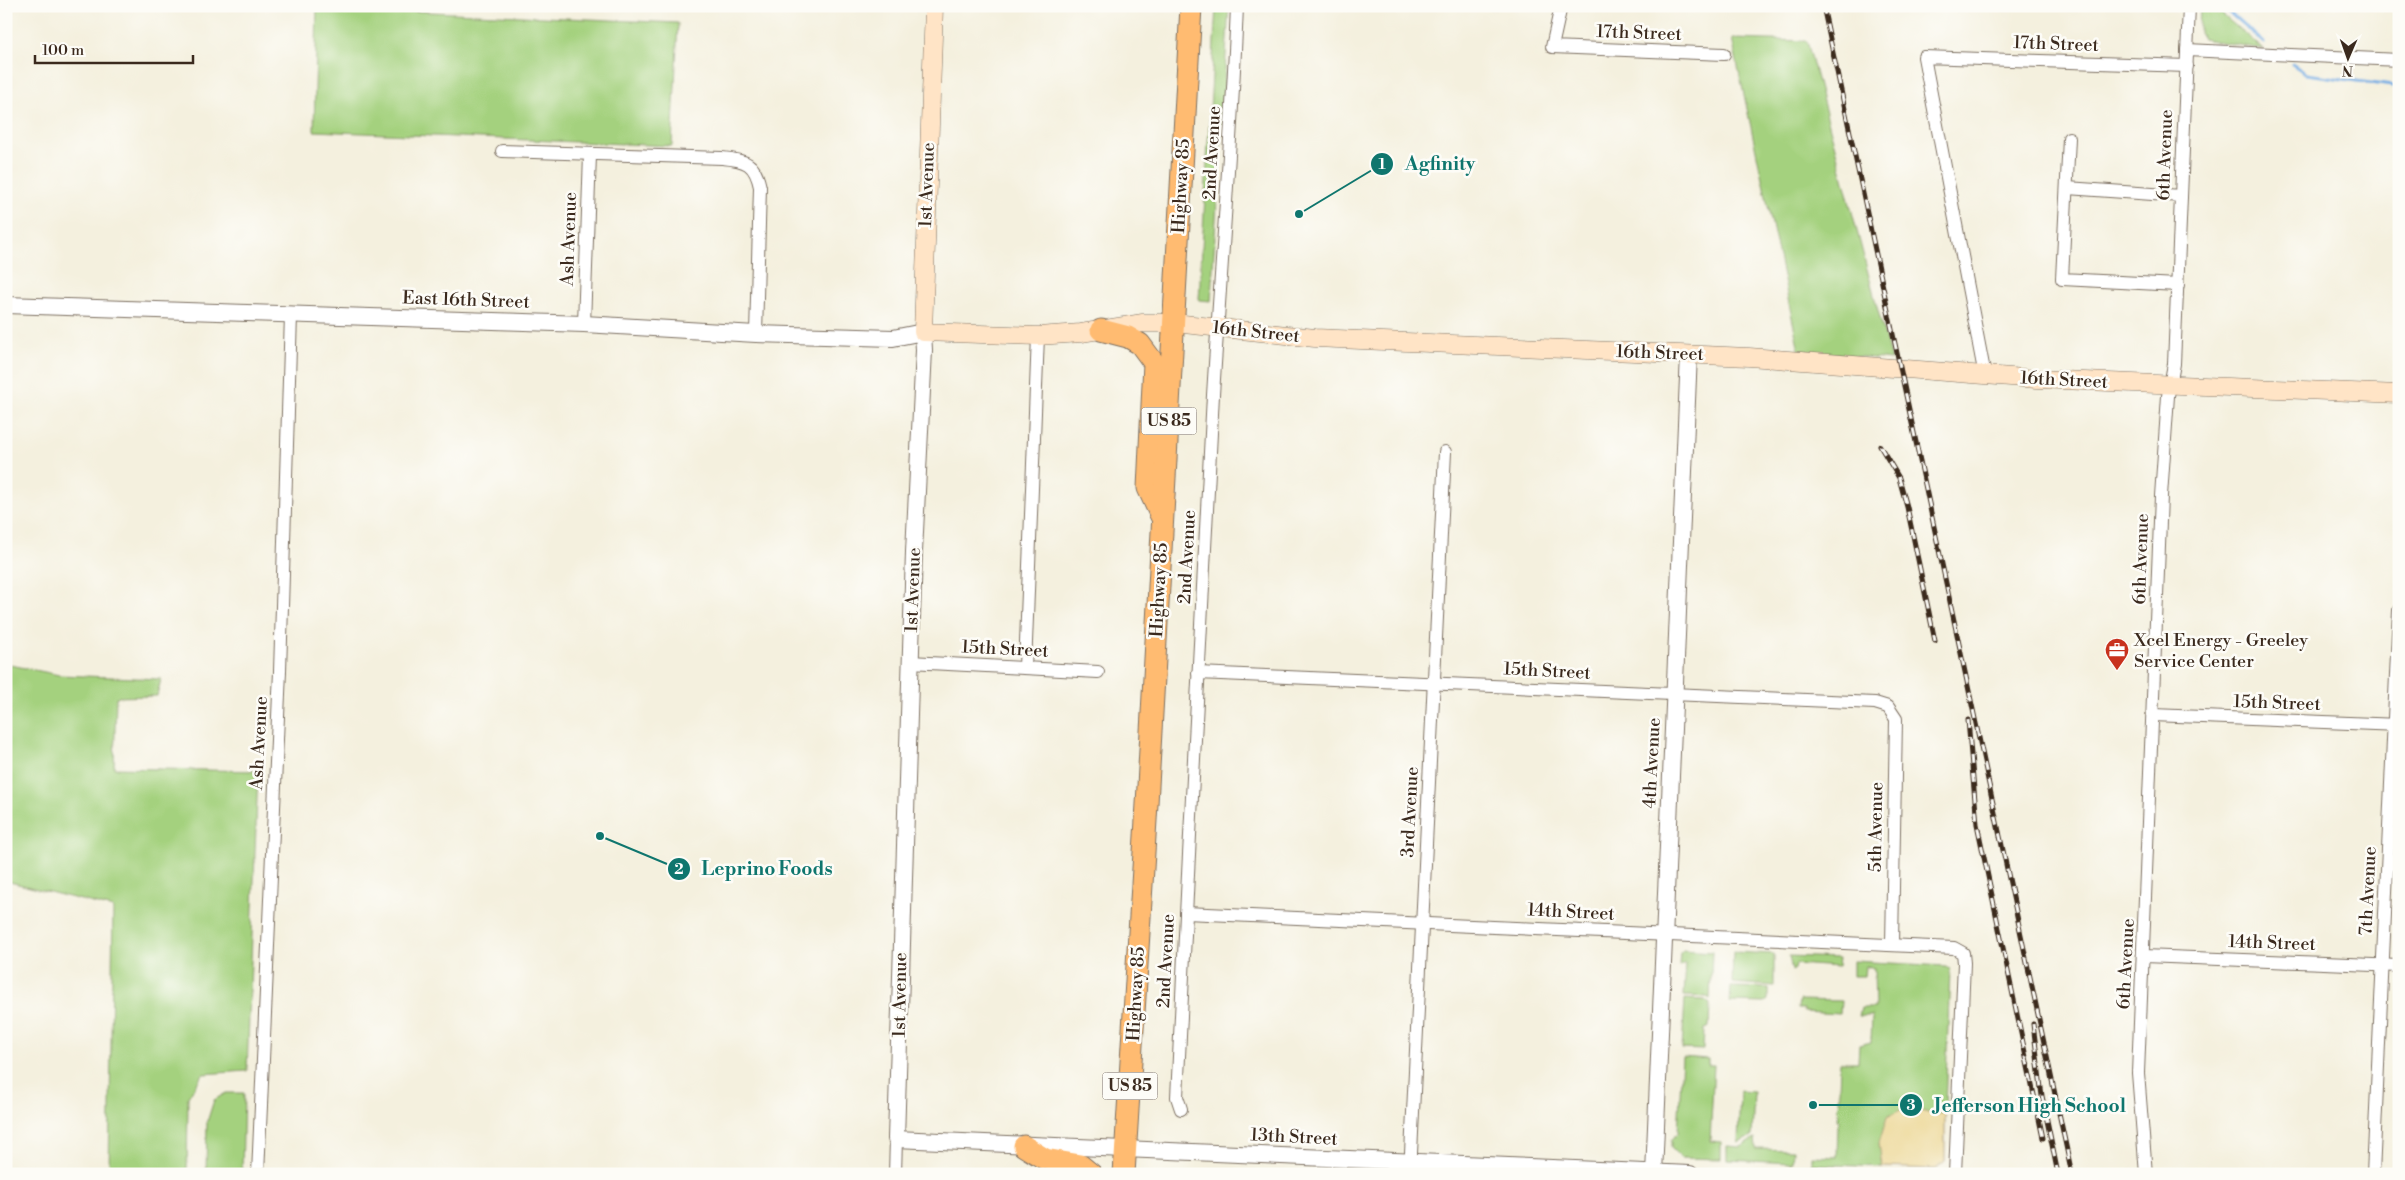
<svg xmlns="http://www.w3.org/2000/svg" width="2405" height="1180" font-family="'Libre Bodoni',serif">
<style>
.green{fill:#a4d17e;stroke:#707e4e}
.sand{fill:#eeda9e;stroke:#94825e}
.lines{fill:none;stroke-linecap:round;stroke-linejoin:round}
.stream{stroke:#75ade4;stroke-width:3}
.minor-casing{stroke:#7c6f61;stroke-width:14}
.tertiary-casing{stroke:#7c6f61;stroke-width:18}
.secondary-casing{stroke:#7c6f61;stroke-width:19}
.trunk-casing{stroke:#7c6f61;stroke-width:23}
.minor{stroke:#fff;stroke-width:12}
.tertiary{stroke:#fff;stroke-width:16}
.secondary{stroke:#ffe4c6;stroke-width:18}
.trunk{stroke:#ffbb71;stroke-width:21}
.rail-casing{stroke:#3b2a1e;stroke-width:5}
.rail{stroke:#fdfcf7;stroke-width:3;stroke-dasharray:9;stroke-linecap:butt}
.labels{text-anchor:middle;dominant-baseline:central;stroke-width:5;stroke-linejoin:round;paint-order:stroke}
.shield{fill:#fdfcf7;stroke:#75695f;stroke-width:1}
.shield-label{font-size:16px;font-weight:bold;fill:#3b2a1e}
.street-label{font-size:18px;fill:#3b2a1e;stroke:#fdfcf7}
.poi-label{font-size:18px;fill:#3b2a1e;stroke:#fdfcf7;text-anchor:start}
.leader{fill:none;stroke:#0f766e;stroke-width:2}
.callout-dot{fill:#0f766e;stroke:#fdfcf7;stroke-width:2}
.mark-label{font-size:15px;text-anchor:middle;font-weight:bold;fill:#fff}
.callout-label{font-size:19px;text-anchor:middle;font-weight:bold;fill:#0f766e;stroke:#fdfcf7;stroke-width:5;stroke-linejoin:round;paint-order:stroke}
</style>
<rect width="100%" height="100%" fill="#fdfcf7"/>
<filter id="ink" filterUnits="userSpaceOnUse"><feTurbulence type="fractalNoise" baseFrequency=".02" numOctaves="2"/><feDisplacementMap in="SourceGraphic" scale="10" xChannelSelector="R" yChannelSelector="G"/><feConvolveMatrix kernelMatrix="1 2 1 2 8 2 1 2 1" color-interpolation-filters="sRGB"/></filter>
<filter id="wash" filterUnits="userSpaceOnUse"><feTurbulence type="fractalNoise" baseFrequency=".0096" numOctaves="4" result="noise"/><feDisplacementMap in="SourceGraphic" scale="20" xChannelSelector="R" yChannelSelector="G"/><feGaussianBlur stdDeviation="1.12" result="paint"/><feColorMatrix in="noise" values="0 0 0 0 0 0 0 0 0 0 0 0 0 0 0 0 0 1.4 0 .05"/><feComposite in="paint" operator="in"/></filter>
<g filter="url(#wash)">
<rect width="100%" height="100%" fill="#f4f0de"/>
<g class="green">
<path d="M1216 6H1229L1211 301 1199 300Z"/>
<path d="M2200 6H2212L2263 49 2203 39 2199 32Z"/>
<path d="M317 7 678 23 672 146 314 131Z"/>
<path d="M1732 39 1807 41 1891 360 1799 350Z"/>
<path d="M6 664 59 675 161 679 157 696 116 697 114 768 258 771 247 1071 203 1074 188 1097 187 1174H109L113 908 6 881Z"/>
<path d="M1683 950 1712 952 1710 999 1707 997 1684 996 1686 963 1679 966 1680 953Z"/>
<path d="M1733 952 1774 954V986L1732 983Z"/>
<path d="M1789 956 1839 958 1838 967 1796 964 1795 969 1792 971Z"/>
<path d="M1853 961 1946 966 1950 969 1945 1110 1881 1159 1882 1167 1811 1164V1156L1837 1157 1840 1062H1858L1859 1045 1871 1042 1872 1016H1859L1861 1008H1875L1874 968 1865 967 1864 976H1853Z"/>
<path d="M1731 987 1768 988V1000L1764 1003 1730 1002Z"/>
<path d="M1685 999 1705 1000 1710 1004 1709 1027 1704 1029 1703 1050 1682 1049Z"/>
<path d="M1799 1000 1841 1001 1840 1014 1804 1012V1009H1798Z"/>
<path d="M1682 1057 1708 1059V1065H1714L1710 1141 1721 1142V1159L1681 1158 1671 1148V1139L1678 1133Z"/>
<path d="M1740 1091 1754 1092 1752 1137 1738 1143Z"/>
<path d="M226 1093H244L242 1174H206L207 1122 214 1100Z"/>
<path d="M1755 1139 1756 1149 1793 1150 1792 1163 1727 1160V1146L1741 1147Z"/>
</g>
<path class="sand" d="M1906 1107 1936 1115 1943 1113 1945 1110V1161L1936 1169 1882 1167 1879 1143 1887 1117Z"/>
<g class="lines">
<g class="stream">
<path d="M2222 6 2264 43"/>
<path d="M2292 64 2307 74 2399 87"/>
</g>
</g>
</g>
<g filter="url(#ink)">
<g class="lines">
<defs>
<g id="minor">
<path d="M1561 6 1552 47 1724 54"/>
<path d="M2187 50 2399 60"/>
<path d="M2069 138 2062 279 2178 285"/>
<path d="M502 151 722 158C746 160 755 163 760 187L756 334"/>
<path d="M2067 188 2181 196"/>
<path d="M584 324 590 155"/>
<path d="M1985 376 1924 57 2187 66"/>
<path d="M910 662 1098 672"/>
<path d="M1025 668 1038 336"/>
<path d="M1198 673 1875 703 1888 707 1896 719 1892 944"/>
<path d="M2153 715 2399 725"/>
<path d="M1186 913 1954 948 1963 953 1964 963 1955 1174"/>
<path d="M2144 956 2399 966"/>
<path d="M1181 1109 1177 1097C1189 863 1199 629 1213 395 1221 266 1232 136 1237 6"/>
<path d="M258 1174 280 671 291 315"/>
<path d="M895 1174 896 1139"/>
<path d="M1410 1174 1445 452"/>
<path d="M2146 1174 2138 1073 2161 496 2168 396 2174 364 2189 6"/>
<path d="M2373 1174 2399 610"/>
</g>
<g id="tertiary">
<path d="M6 305 584 324 756 334 893 338 923 332 924 350 914 552 896 1139 1690 1174"/>
<path d="M1654 1174 1689 354"/>
</g>
<path id="secondary" d="M934 6 923 332 1038 336 1081 333 1143 323H1174L1315 338 1749 357 2037 379 2399 394"/>
<g id="trunk">
<path d="M1101 330 1128 337 1140 344 1154 363 1148 488 1161 516"/>
<path d="M1024 1146 1045 1159 1080 1165 1091 1174"/>
<path d="M1124 1174 1147 804 1191 6"/>
</g>
</defs>
<use href="#minor" class="minor-casing"/>
<use href="#tertiary" class="tertiary-casing"/>
<use href="#secondary" class="secondary-casing"/>
<use href="#trunk" class="trunk-casing"/>
<use href="#minor" class="minor"/>
<use href="#tertiary" class="tertiary"/>
<use href="#secondary" class="secondary"/>
<use href="#trunk" class="trunk"/>
<defs>
<g id="rail">
<path d="M1823 6 2072 1174"/>
<path d="M1880 446 1899 478 1907 507 1935 641"/>
<path d="M1968 720 1977 824 2043 1138"/>
<path d="M2033 1024 2042 1096 2058 1174"/>
</g>
</defs>
<use href="#rail" class="rail-casing"/>
<use href="#rail" class="rail"/>
</g>
</g>
<defs>
<symbol id="office-pin" viewBox="-11 -11 22 30"><path d="M0 17L-7.5 6A9.5 9.5 0 1 1 7.5 6Z" fill="#c8321e" stroke="#fdfcf7"/><path d="M-6-3h4V-5.5h4V-3h4V5H-6ZM-1-4.5V-3h2v-1.5ZM-6 0V1H6V0Z" fill="#fff"/></symbol>
</defs>
<g fill-rule="evenodd">
<use href="#office-pin" x="2103" y="636" width="28" height="38"/>
</g>
<g class="labels">
<g class="shield">
<rect x="1141.5" y="407.5" width="55" height="27" rx="4"/>
<rect x="1102.5" y="1072.5" width="55" height="27" rx="4"/>
</g>
<g class="shield-label">
<text x="1169" y="421">US 85</text>
<text x="1130" y="1086">US 85</text>
</g>
<g class="street-label">
<text transform="translate(1639 33) rotate(2)">17th Street</text>
<text transform="translate(2056 44) rotate(2)">17th Street</text>
<text transform="translate(1212 153) rotate(-87)">2nd Avenue</text>
<text transform="translate(2165 155) rotate(-88)">6th Avenue</text>
<text transform="translate(927 185) rotate(-88)">1st Avenue</text>
<text transform="translate(1181 186) rotate(-87)">Highway 85</text>
<text transform="translate(569 239) rotate(-88)">Ash Avenue</text>
<text transform="translate(466 300) rotate(2)">East 16th Street</text>
<text transform="translate(1256 332) rotate(6)">16th Street</text>
<text transform="translate(1660 353) rotate(2)">16th Street</text>
<text transform="translate(2064 380) rotate(3)">16th Street</text>
<text transform="translate(1187 557) rotate(-87)">2nd Avenue</text>
<text transform="translate(2141 559) rotate(-88)">6th Avenue</text>
<text transform="translate(913 590) rotate(-88)">1st Avenue</text>
<text transform="translate(1159 590) rotate(-87)">Highway 85</text>
<text transform="translate(1005 649) rotate(3)">15th Street</text>
<text transform="translate(1547 671) rotate(3)">15th Street</text>
<text transform="translate(2277 703) rotate(2)">15th Street</text>
<text transform="translate(259 743) rotate(-87)">Ash Avenue</text>
<text transform="translate(1652 763) rotate(-87)">4th Avenue</text>
<text transform="translate(1410 812) rotate(-87)">3rd Avenue</text>
<text transform="translate(1876 827) rotate(-89)">5th Avenue</text>
<text transform="translate(2368 891) rotate(-87)">7th Avenue</text>
<text transform="translate(1571 912) rotate(3)">14th Street</text>
<text transform="translate(2272 943) rotate(2)">14th Street</text>
<text transform="translate(1166 961) rotate(-87)">2nd Avenue</text>
<text transform="translate(2126 964) rotate(-87)">6th Avenue</text>
<text transform="translate(1136 994) rotate(-87)">Highway 85</text>
<text transform="translate(900 995) rotate(-89)">1st Avenue</text>
<text transform="translate(1294 1137) rotate(3)">13th Street</text>
</g>
<g class="poi-label">
<text x="2134" y="640">Xcel Energy - Greeley<tspan x="2134" dy="21">Service Center</tspan></text>
</g>
</g>
<path class="leader" d="M1299 214L1382 164M600 836L679 869M1813 1105L1911 1105"/>
<g class="callout-dot">
<circle cx="1299" cy="214" r="5"/>
<circle cx="600" cy="836" r="5"/>
<circle cx="1813" cy="1105" r="5"/>
<circle cx="1382" cy="164" r="12"/>
<circle cx="679" cy="869" r="12"/>
<circle cx="1911" cy="1105" r="12"/>
</g>
<g class="mark-label">
<text x="1382" y="169">1</text>
<text x="679" y="874">2</text>
<text x="1911" y="1110">3</text>
</g>
<g class="callout-label">
<text x="1440" y="170">Agfinity</text>
<text x="767" y="875">Leprino Foods</text>
<text x="2030" y="1112">Jefferson High School</text>
</g>
<rect width="2405" height="1180" fill="none" stroke="#fdfcf7" stroke-width="25"/>
<g transform="translate(2348 58) rotate(182)" stroke="#fdfcf7" stroke-width="4" paint-order="stroke">
<path d="M0-4L9 19L0 12L-9 19Z" fill="#3b2a1e"/>
<text y="-8" font-size="14" font-weight="bold" text-anchor="middle" fill="#3b2a1e">N</text>
</g>
<path d="M35 55v8h158v-8" fill="none" stroke="#3b2a1e" stroke-width="2.5"/>
<text x="42" y="55" font-size="15" fill="#3b2a1e" stroke="#fdfcf7" stroke-width="4" paint-order="stroke">100 m</text>
</svg>
